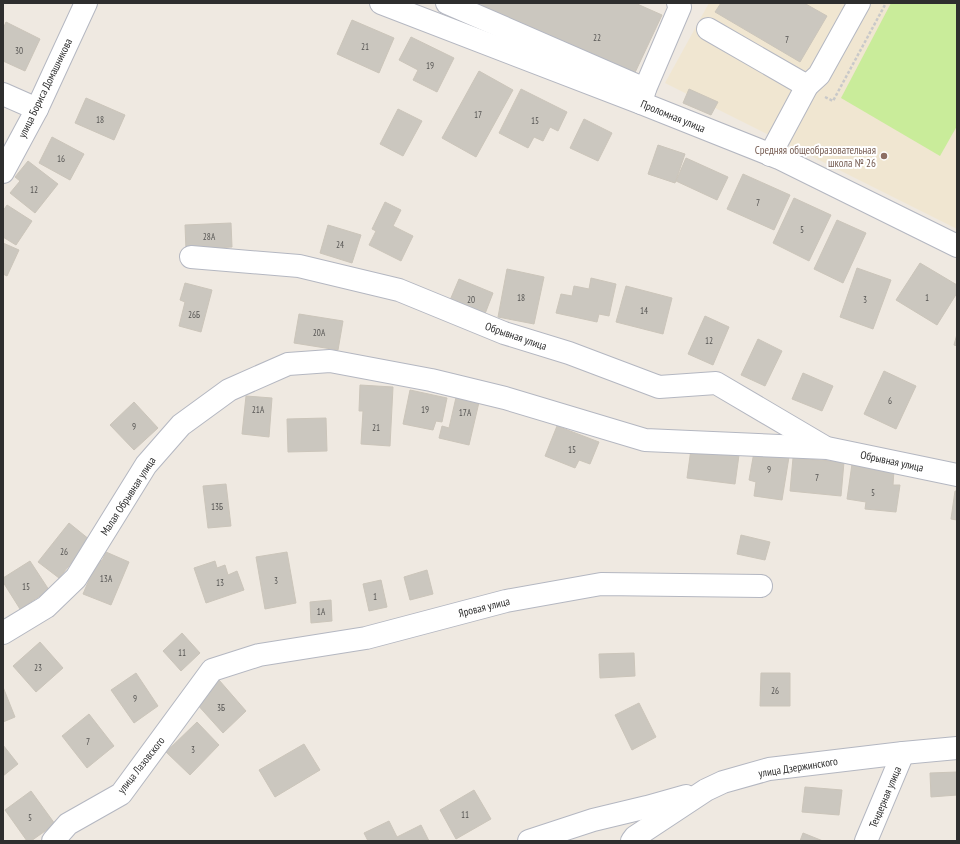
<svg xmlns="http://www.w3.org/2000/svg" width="960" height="844" font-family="'PT Sans Narrow',sans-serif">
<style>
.education{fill:#f0e6d1}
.pitch{fill:#c9ec9a}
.building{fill:#cbc7bf;stroke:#cbc5ba}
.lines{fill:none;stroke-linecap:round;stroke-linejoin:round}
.minor-casing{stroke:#b4b7c1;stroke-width:24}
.path{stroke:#c9c9c9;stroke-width:2.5;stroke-dasharray:3 2;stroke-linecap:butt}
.minor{stroke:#fff;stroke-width:22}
.education-dot{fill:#8d6e63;stroke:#fff;stroke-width:1.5}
.labels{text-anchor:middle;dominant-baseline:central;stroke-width:4;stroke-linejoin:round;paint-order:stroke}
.number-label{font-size:9px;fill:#555452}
.street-label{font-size:11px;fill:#2e2e2e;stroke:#fff}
.education-label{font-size:11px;fill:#785e54;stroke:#fff;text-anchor:end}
</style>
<rect width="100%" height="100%" fill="#efe9e1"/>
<path class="education" d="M709 3H957V229L665 83Z"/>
<path class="pitch" d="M891 3H957V126L940 156 841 98Z"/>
<g class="building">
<path d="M471 3H635L662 15 632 79Z"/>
<path d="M721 3H804L827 16 800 62 715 12Z"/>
<path d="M352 20 394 38 379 73 337 54Z"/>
<path d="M6 22 40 39 25 71 3 61V29Z"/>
<path d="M411 37 454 58 437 92 413 80 418 70 399 60Z"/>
<path d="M479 71 513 90 476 157 442 138Z"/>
<path d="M521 89 567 112 558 131 550 127 543 141 534 137 528 148 499 133Z"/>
<path d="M689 89 718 102 711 115 683 103Z"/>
<path d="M86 98 125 115 114 140 75 123Z"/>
<path d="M398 109 422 121 403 156 380 144Z"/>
<path d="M584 119 612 133 598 161 570 148Z"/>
<path d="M52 137 84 154 70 180 39 163Z"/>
<path d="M658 145 685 154 675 183 648 174Z"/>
<path d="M686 158 728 177 717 200 676 181Z"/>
<path d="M28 161 58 184 35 213 10 193 20 181 15 177Z"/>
<path d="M743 174 790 195 774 230 727 209Z"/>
<path d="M794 198 831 215 809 261 773 243Z"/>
<path d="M385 202 401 210 393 226 413 236 401 261 369 245 376 231 372 229Z"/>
<path d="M7 205 32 221 16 245 3 237V211Z"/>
<path d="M837 220 866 233 843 283 814 269Z"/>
<path d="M231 223 232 247 186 250 185 225Z"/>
<path d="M328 225 361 235 352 263 320 253Z"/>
<path d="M3 243 19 250 7 276 3 274Z"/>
<path d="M920 263 957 285V293L937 325 896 300Z"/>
<path d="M857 268 891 280 873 329 840 317Z"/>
<path d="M507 269 544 277 534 324 498 317Z"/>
<path d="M591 278 616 284 609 316 599 314 597 322 556 313 561 294 572 296 574 286 589 289Z"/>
<path d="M459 279 493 293 483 319 448 305Z"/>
<path d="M185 283 212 290 201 332 179 326 185 302 180 300Z"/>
<path d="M626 286 672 298 663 334 616 322Z"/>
<path d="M299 314 343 321 338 350 294 343Z"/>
<path d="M705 316 729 327 713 365 688 354Z"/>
<path d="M957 334V346L954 345Z"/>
<path d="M758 339 782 351 765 386 741 375Z"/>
<path d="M884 371 916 386 896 429 864 414Z"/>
<path d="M803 373 833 386 822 411 792 399Z"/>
<path d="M360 385 393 387 390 446 361 444 363 411H359Z"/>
<path d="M410 390 447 398 442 422 436 421 433 430 403 424Z"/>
<path d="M457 393 480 398 469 445 439 438 442 426 449 428Z"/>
<path d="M246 396 272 398 269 437 242 434Z"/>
<path d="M134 402 158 428 134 450 110 425Z"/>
<path d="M326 418 327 451 288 452 287 419Z"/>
<path d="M557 426 599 442 590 464 579 460 575 468 545 456Z"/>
<path d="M691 449 739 455 735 484 687 478Z"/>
<path d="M754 452 789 457 782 500 754 496 756 482 749 480Z"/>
<path d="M793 458 844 462 841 496 790 491Z"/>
<path d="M852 464 894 470 893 485H900L896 512 865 509 866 502 847 499Z"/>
<path d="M226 484 231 526 208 528 203 486Z"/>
<path d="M955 491H957V520L951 519Z"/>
<path d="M69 523 90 540 59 578 38 562Z"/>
<path d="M741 535 770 542 765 560 737 554Z"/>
<path d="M106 552 129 562 111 605 83 594 98 559 102 561Z"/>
<path d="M287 552 296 603 265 609 256 557Z"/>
<path d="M30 561 49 590 20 609 3 582V578Z"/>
<path d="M215 561 217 568 225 565 228 575 237 571 244 590 206 603 194 568Z"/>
<path d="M427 570 433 594 410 600 404 577Z"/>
<path d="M381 580 387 607 369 611 363 584Z"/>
<path d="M331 600 332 621 311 623 310 602Z"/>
<path d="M182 633 200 653 181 671 163 651Z"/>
<path d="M40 642 63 668 36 692 13 666Z"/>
<path d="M634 653 635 676 600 678 599 654Z"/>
<path d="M136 673 158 706 134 723 111 690Z"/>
<path d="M761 673H790V706H760Z"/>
<path d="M219 680 246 711 223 733 195 702Z"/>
<path d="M3 687 15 717 3 722Z"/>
<path d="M639 703 656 737 632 750 615 715Z"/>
<path d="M89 714 114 746 87 768 62 736Z"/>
<path d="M197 722 219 745 190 775 166 752Z"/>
<path d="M304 744 320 770 275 797 259 770Z"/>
<path d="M3 745 18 764 3 776Z"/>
<path d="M957 772V795L931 797 930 773Z"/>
<path d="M805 787 842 790 839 815 802 812Z"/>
<path d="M474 790 491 819 456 839 440 810Z"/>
<path d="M31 791 55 824 31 841H27L5 810Z"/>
<path d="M389 821 397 837 421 825 429 841H368L364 833Z"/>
<path d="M803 833 823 841H800Z"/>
</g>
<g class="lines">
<defs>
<g id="minor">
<path d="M381 3 641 103 779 158 957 246"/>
<path d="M447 3 645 89"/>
<path d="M708 29 807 86"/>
<path d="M3 94 37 109"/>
<path d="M641 103 645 89 680 7 678 3"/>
<path d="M770 155 807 86 819 75 859 3"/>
<path d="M3 172 37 109 86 3"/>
<path d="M191 257 299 266 399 290 504 333 569 353 659 387 716 383 823 446"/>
<path d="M3 633 46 607 76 578 146 465 181 425 229 390 288 364 330 361 431 380 505 398 645 440 827 448 957 475"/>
<path d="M53 841 68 824 121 794 212 670 259 655 366 638 506 601 601 584 761 586"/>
<path d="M529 841 593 820 647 807 686 796"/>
<path d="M632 841 635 837 706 790 723 782 769 769 903 753 957 748"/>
<path d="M866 841 903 753"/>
</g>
</defs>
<use href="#minor" class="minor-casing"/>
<path class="path" d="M825 97 833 101 886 3"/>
<use href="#minor" class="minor"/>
</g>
<circle class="education-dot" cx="884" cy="156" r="4"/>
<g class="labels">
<g class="number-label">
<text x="597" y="37">22</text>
<text x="787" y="39">7</text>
<text x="365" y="46">21</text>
<text x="19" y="50">30</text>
<text x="430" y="65">19</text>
<text x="478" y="114">17</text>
<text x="100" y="119">18</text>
<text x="535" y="120">15</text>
<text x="61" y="158">16</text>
<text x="34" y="189">12</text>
<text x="758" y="202">7</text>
<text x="802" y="229">5</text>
<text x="209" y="236">28А</text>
<text x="340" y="244">24</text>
<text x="521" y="297">18</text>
<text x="927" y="297">1</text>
<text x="471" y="299">20</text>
<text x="865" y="299">3</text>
<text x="644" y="310">14</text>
<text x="194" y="314">26Б</text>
<text x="319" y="332">20А</text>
<text x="709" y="340">12</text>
<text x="890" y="400">6</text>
<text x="258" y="409">21А</text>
<text x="425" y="409">19</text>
<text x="465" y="412">17А</text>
<text x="134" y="426">9</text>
<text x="376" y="427">21</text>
<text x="572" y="449">15</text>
<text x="769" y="469">9</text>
<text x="817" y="477">7</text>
<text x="873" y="492">5</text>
<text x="217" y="506">13Б</text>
<text x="64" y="551">26</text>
<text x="106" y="578">13А</text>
<text x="276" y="580">3</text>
<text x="220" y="582">13</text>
<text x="26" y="586">15</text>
<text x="375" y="596">1</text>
<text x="321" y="611">1А</text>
<text x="182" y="652">11</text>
<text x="38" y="667">23</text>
<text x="775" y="690">26</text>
<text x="135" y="698">9</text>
<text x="221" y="707">3Б</text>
<text x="88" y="741">7</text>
<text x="193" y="749">3</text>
<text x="465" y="814">11</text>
<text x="30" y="817">5</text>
</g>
<g class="street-label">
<text transform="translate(45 88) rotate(-64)">улица Бориса Домашникова</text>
<text transform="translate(673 116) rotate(22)">Проломная улица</text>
<text transform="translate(516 336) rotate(19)">Обрывная улица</text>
<text transform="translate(892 461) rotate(12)">Обрывная улица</text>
<text transform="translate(128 496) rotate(-57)">Малая Обрывная улица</text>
<text transform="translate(484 607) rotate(-14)">Яровая улица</text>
<text transform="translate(141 765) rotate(-52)">улица Лазовского</text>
<text transform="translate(798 767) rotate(-9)">улица Дзержинского</text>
<text transform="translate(885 797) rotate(-67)">Тендерная улица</text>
</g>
<g class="education-label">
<text x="876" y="150">Средняя общеобразовательная<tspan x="876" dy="13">школа № 26</tspan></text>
</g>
</g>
<rect width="960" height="844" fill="none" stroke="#2e2e2e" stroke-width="8"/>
</svg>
